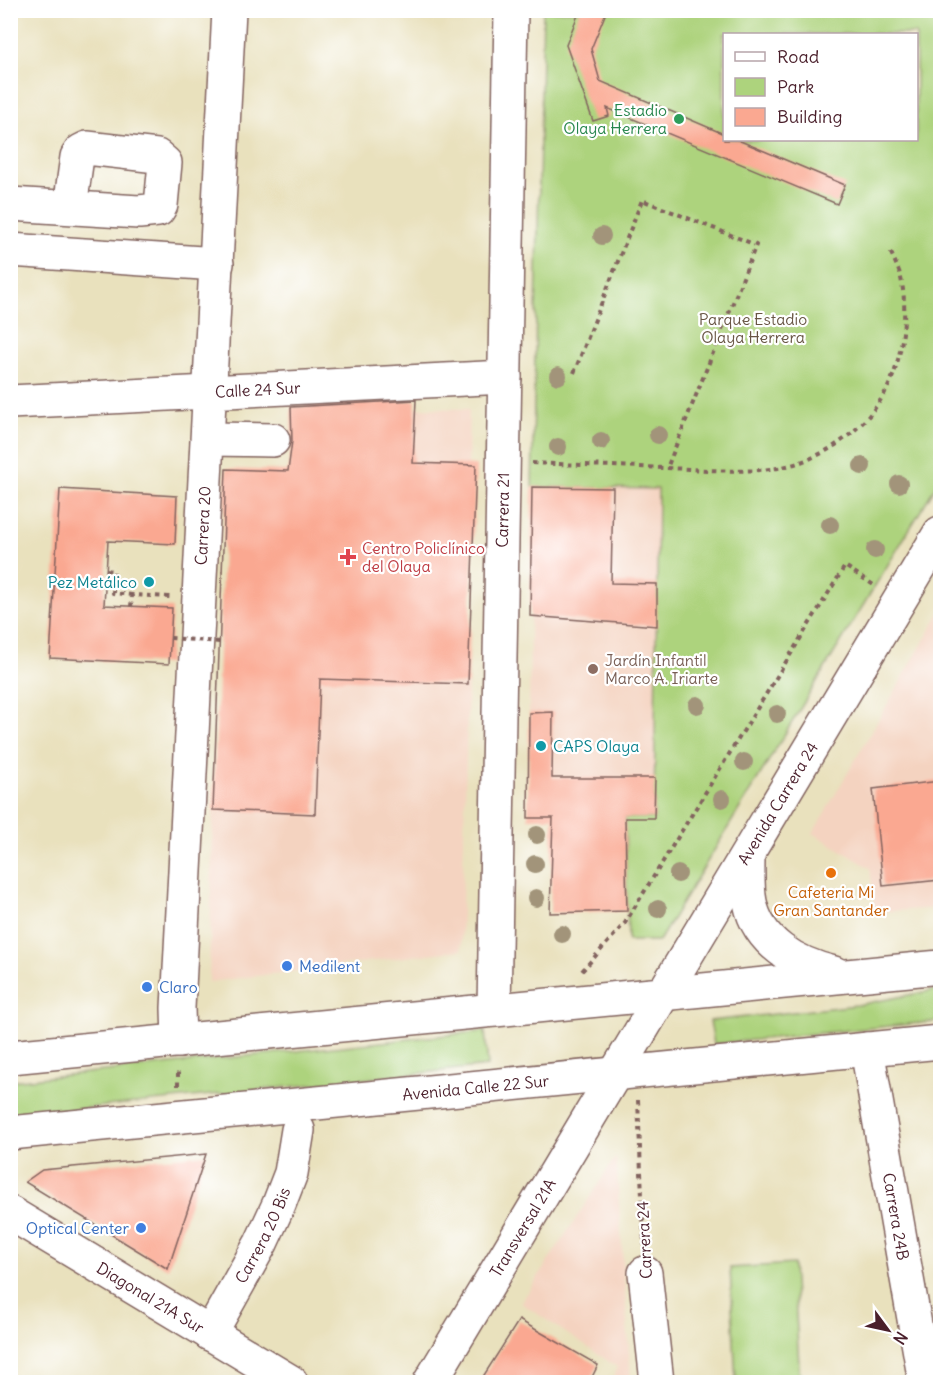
<svg xmlns="http://www.w3.org/2000/svg" width="951" height="1393" font-family="Delius,sans-serif">
<style>
.built{fill:#f4d3c0}
.green{fill:#add37d;stroke:#7c7954;stroke-width:1.5;fill-rule:evenodd}
.building{fill:#faa891}
.lines{fill:none;stroke-linecap:round;stroke-linejoin:round}
.minor-casing{stroke:#82635e;stroke-width:36}
.major-casing{stroke:#82635e;stroke-width:36}
.path{stroke:#82635e;stroke-width:4;stroke-dasharray:4.5 4.5;stroke-linecap:butt}
.minor{stroke:#fff;stroke-width:33}
.major{stroke:#fff;stroke-width:33}
.path-bridge{stroke:#82635e;stroke-width:4;stroke-dasharray:4.5 4.5;stroke-linecap:butt}
.tree{fill:#a2947a}
.leisure-dot{fill:#2e9e5b;stroke:#fff;stroke-width:2}
.health-dot{fill:#e0444e;stroke:#fff;stroke-width:2}
.culture-dot{fill:#0f9aa8;stroke:#fff;stroke-width:2}
.education-dot{fill:#8d6e63;stroke:#fff;stroke-width:2}
.food-dot{fill:#e8710a;stroke:#fff;stroke-width:2}
.shop-dot{fill:#3f7fe0;stroke:#fff;stroke-width:2}
.labels{text-anchor:middle;dominant-baseline:central;stroke-width:4.5;stroke-linejoin:round;paint-order:stroke}
.leisure-label{font-size:16px;fill:#27864d;stroke:#fff;text-anchor:end}
.park-label{font-size:16px;fill:#685544;stroke:#fff}
.street-label{font-size:16px;fill:#4a1f2b;stroke:#fff}
.health-label{font-size:16px;fill:#be3a42;stroke:#fff;text-anchor:start}
.culture-label{font-size:16px;fill:#0d838f;stroke:#fff;text-anchor:end}
.education-label{font-size:16px;fill:#785e54;stroke:#fff;text-anchor:start}
.food-label{font-size:16px;fill:#c56008;stroke:#fff}
.shop-label{font-size:16px;fill:#366cbe;stroke:#fff;text-anchor:start}
</style>
<rect width="100%" height="100%" fill="#fff"/>
<filter id="ink" filterUnits="userSpaceOnUse"><feTurbulence type="fractalNoise" baseFrequency=".0167" numOctaves="2"/><feDisplacementMap in="SourceGraphic" scale="12" xChannelSelector="R" yChannelSelector="G"/><feConvolveMatrix kernelMatrix="1 2 1 2 8 2 1 2 1" color-interpolation-filters="sRGB"/></filter>
<filter id="wash" filterUnits="userSpaceOnUse"><feTurbulence type="fractalNoise" baseFrequency=".008" numOctaves="4" result="noise"/><feDisplacementMap in="SourceGraphic" scale="24" xChannelSelector="R" yChannelSelector="G"/><feGaussianBlur stdDeviation="1.35" result="paint"/><feColorMatrix in="noise" values="0 0 0 0 0 0 0 0 0 0 0 0 0 0 0 0 0 1.4 0 .05"/><feComposite in="paint" operator="in"/></filter>
<g filter="url(#wash)">
<rect width="100%" height="100%" fill="#e9e1bd"/>
<g class="built">
<path d="M415 408 469 409 468 465 413 463Z"/>
<path d="M532 487 658 488 655 778H552L553 713H529Z"/>
<path d="M940 613V908L875 912 870 868 813 833Z"/>
<path d="M320 679 468 684 461 950 209 982 213 810 315 813Z"/>
<path d="M616 1157 631 1382H613L617 1367 521 1303Z"/>
</g>
<g class="green">
<path d="M543 11H940V479L659 941H628L625 818H654L658 489 532 487ZM724 34H916V140H724Z"/>
<path d="M940 989V1021L714 1044 710 1021 857 1005Z"/>
<path d="M485 1031 488 1066 11 1116V1081Z"/>
<path d="M793 1264 800 1382H736L730 1268Z"/>
</g>
<g id="blocks">
<g class="building">
<path d="M580 10H607L591 49 600 81 724 134V140H738L845 185 837 204 607 108 609 116 593 121 566 45Z"/>
<path d="M416 400 413 463 476 465 468 684 320 679 315 814 213 810 226 469 288 471 292 441 291 407Z"/>
<path d="M532 487 613 488 611 583 657 584V626L530 616Z"/>
<path d="M60 489 177 496 175 544 108 541 104 605 172 608 169 664 50 658Z"/>
<path d="M553 712 552 778H655L654 818H625L627 911 550 913 553 818H528L529 713Z"/>
<path d="M940 781V880L883 886 873 789Z"/>
<path d="M206 1154 168 1269 25 1182 42 1170Z"/>
<path d="M519 1320 598 1365 589 1383H479Z"/>
</g>
</g>
</g>
<g filter="url(#ink)">
<use href="#blocks" fill-opacity="0" stroke="#82635e" stroke-width="1.5"/>
<g class="lines">
<defs>
<g id="minor">
<path d="M10 204 139 212 158 210 161 205 165 163 157 156 87 148 81 151 77 157 70 207"/>
<path d="M10 250 217 264"/>
<path id="s1" d="M10 402 505 377"/>
<path d="M208 439 273 440"/>
<path id="s2" d="M494 1010 511 10"/>
<path id="s3" d="M179 1041 178 1008 229 10"/>
<path id="s4" d="M867 1049 925 1382"/>
<path d="M645 1273 657 1382"/>
<path id="s5" d="M210 1334 261 1243 279 1204 291 1173 298 1130"/>
</g>
<g id="major">
<path d="M748 855C748 871 747 887 750 902 758 943 796 964 834 973"/>
<path d="M10 1057 940 967"/>
<path id="s6" d="M10 1133 940 1042"/>
<path id="s7" d="M10 1213 291 1382"/>
<path id="s8" d="M430 1382 940 533"/>
</g>
</defs>
<use href="#minor" class="minor-casing"/>
<use href="#major" class="major-casing"/>
<g class="path">
<path d="M574 373 642 200 756 245 667 468"/>
<path d="M532 463C576 465 621 466 665 468 699 469 735 473 770 469 824 463 875 425 894 373 904 344 908 305 900 274 897 266 893 257 889 249"/>
<path d="M106 570 114 571 113 593 132 595"/>
<path d="M131 607 132 595 171 597"/>
<path d="M582 971 625 923 845 566 875 586"/>
<path d="M178 1086V1069"/>
<path d="M638 1100 644 1245"/>
</g>
<use href="#minor" class="minor"/>
<use href="#major" class="major"/>
<path class="path-bridge" d="M170 638 220 642"/>
</g>
<g class="tree">
<circle cx="602" cy="236" r="9"/>
<circle cx="558" cy="376" r="9"/>
<circle cx="658" cy="435" r="9"/>
<circle cx="601" cy="441" r="9"/>
<circle cx="558" cy="447" r="9"/>
<circle cx="862" cy="466" r="9"/>
<circle cx="899" cy="484" r="9"/>
<circle cx="830" cy="525" r="9"/>
<circle cx="875" cy="550" r="9"/>
<circle cx="697" cy="705" r="9"/>
<circle cx="777" cy="714" r="9"/>
<circle cx="744" cy="762" r="9"/>
<circle cx="722" cy="799" r="9"/>
<circle cx="537" cy="835" r="9"/>
<circle cx="535" cy="864" r="9"/>
<circle cx="678" cy="874" r="9"/>
<circle cx="536" cy="898" r="9"/>
<circle cx="658" cy="909" r="9"/>
<circle cx="562" cy="934" r="9"/>
</g>
</g>
<circle class="leisure-dot" cx="679" cy="119" r="6"/>
<path class="health-dot" d="M345 548h6v6h6v6h-6v6h-6v-6h-6v-6h6z"/>
<g class="culture-dot">
<circle cx="149" cy="582" r="6"/>
<circle cx="541" cy="746" r="6"/>
</g>
<circle class="education-dot" cx="593" cy="669" r="6"/>
<circle class="food-dot" cx="831" cy="873" r="6"/>
<g class="shop-dot">
<circle cx="287" cy="966" r="6"/>
<circle cx="147" cy="987" r="6"/>
<circle cx="141" cy="1228" r="6"/>
</g>
<g class="labels">
<g class="leisure-label">
<text x="667" y="110">Estadio<tspan x="667" dy="18">Olaya Herrera</tspan></text>
</g>
<g class="park-label">
<text x="753" y="319">Parque Estadio<tspan x="753" dy="18">Olaya Herrera</tspan></text>
</g>
<g class="street-label">
<text stroke="none"><textPath href="#s1" startOffset="248">Calle 24 Sur</textPath></text>
<text stroke="none"><textPath href="#s2" startOffset="500">Carrera 21</textPath></text>
<text stroke="none"><textPath href="#s3" startOffset="516">Carrera 20</textPath></text>
<text stroke="none"><textPath href="#s8" startOffset="675">Avenida Carrera 24</textPath></text>
<text stroke="none"><textPath href="#s6" startOffset="468">Avenida Calle 22 Sur</textPath></text>
<text stroke="none"><textPath href="#s4" startOffset="170">Carrera 24B</textPath></text>
<text stroke="none"><textPath href="#s8" startOffset="180">Transversal 21A</textPath></text>
<text stroke="none"><textPath href="#s5" startOffset="112">Carrera 20 Bis</textPath></text>
<text transform="translate(644 1240) rotate(-93)">Carrera 24</text>
<text stroke="none"><textPath href="#s7" startOffset="164">Diagonal 21A Sur</textPath></text>
</g>
<g class="health-label">
<text x="362" y="548">Centro Policlínico<tspan x="362" dy="18">del Olaya</tspan></text>
</g>
<g class="culture-label">
<text x="137" y="582">Pez Metálico</text>
<text x="553" y="746" text-anchor="start">CAPS Olaya</text>
</g>
<g class="education-label">
<text x="605" y="660">Jardín Infantil<tspan x="605" dy="18">Marco A. Iriarte</tspan></text>
</g>
<g class="food-label">
<text x="831" y="892">Cafeteria Mi<tspan x="831" dy="18">Gran Santander</tspan></text>
</g>
<g class="shop-label">
<text x="299" y="966">Medilent</text>
<text x="159" y="987">Claro</text>
<text x="129" y="1228" text-anchor="end">Optical Center</text>
</g>
</g>
<rect width="951" height="1393" fill="none" stroke="#fff" stroke-width="36"/>
<rect x="723" y="33" width="195" height="108" fill="#ffffff" stroke="#b7a5aa" stroke-width="1.5"/>
<rect x="735" y="52" width="30" height="9" fill="#ffffff" stroke="#b7a5aa" stroke-width="1.5"/>
<text x="777" y="63" font-size="18" fill="#4a1f2b">Road</text>
<rect x="735" y="78" width="30" height="18" fill="#add37d" stroke="#b7a5aa" stroke-width="1.5"/>
<text x="777" y="93" font-size="18" fill="#4a1f2b">Park</text>
<rect x="735" y="108" width="30" height="18" fill="#faa891" stroke="#b7a5aa" stroke-width="1.5"/>
<text x="777" y="123" font-size="18" fill="#4a1f2b">Building</text>
<g transform="translate(888 1330) rotate(123)" stroke="#ffffff" stroke-width="4.5" paint-order="stroke">
<path d="M0-4.5L10 22L0 15L-10 22Z" fill="#4a1f2b"/>
<text y="-9" font-size="16" font-weight="bold" text-anchor="middle" fill="#4a1f2b">N</text>
</g>
</svg>
